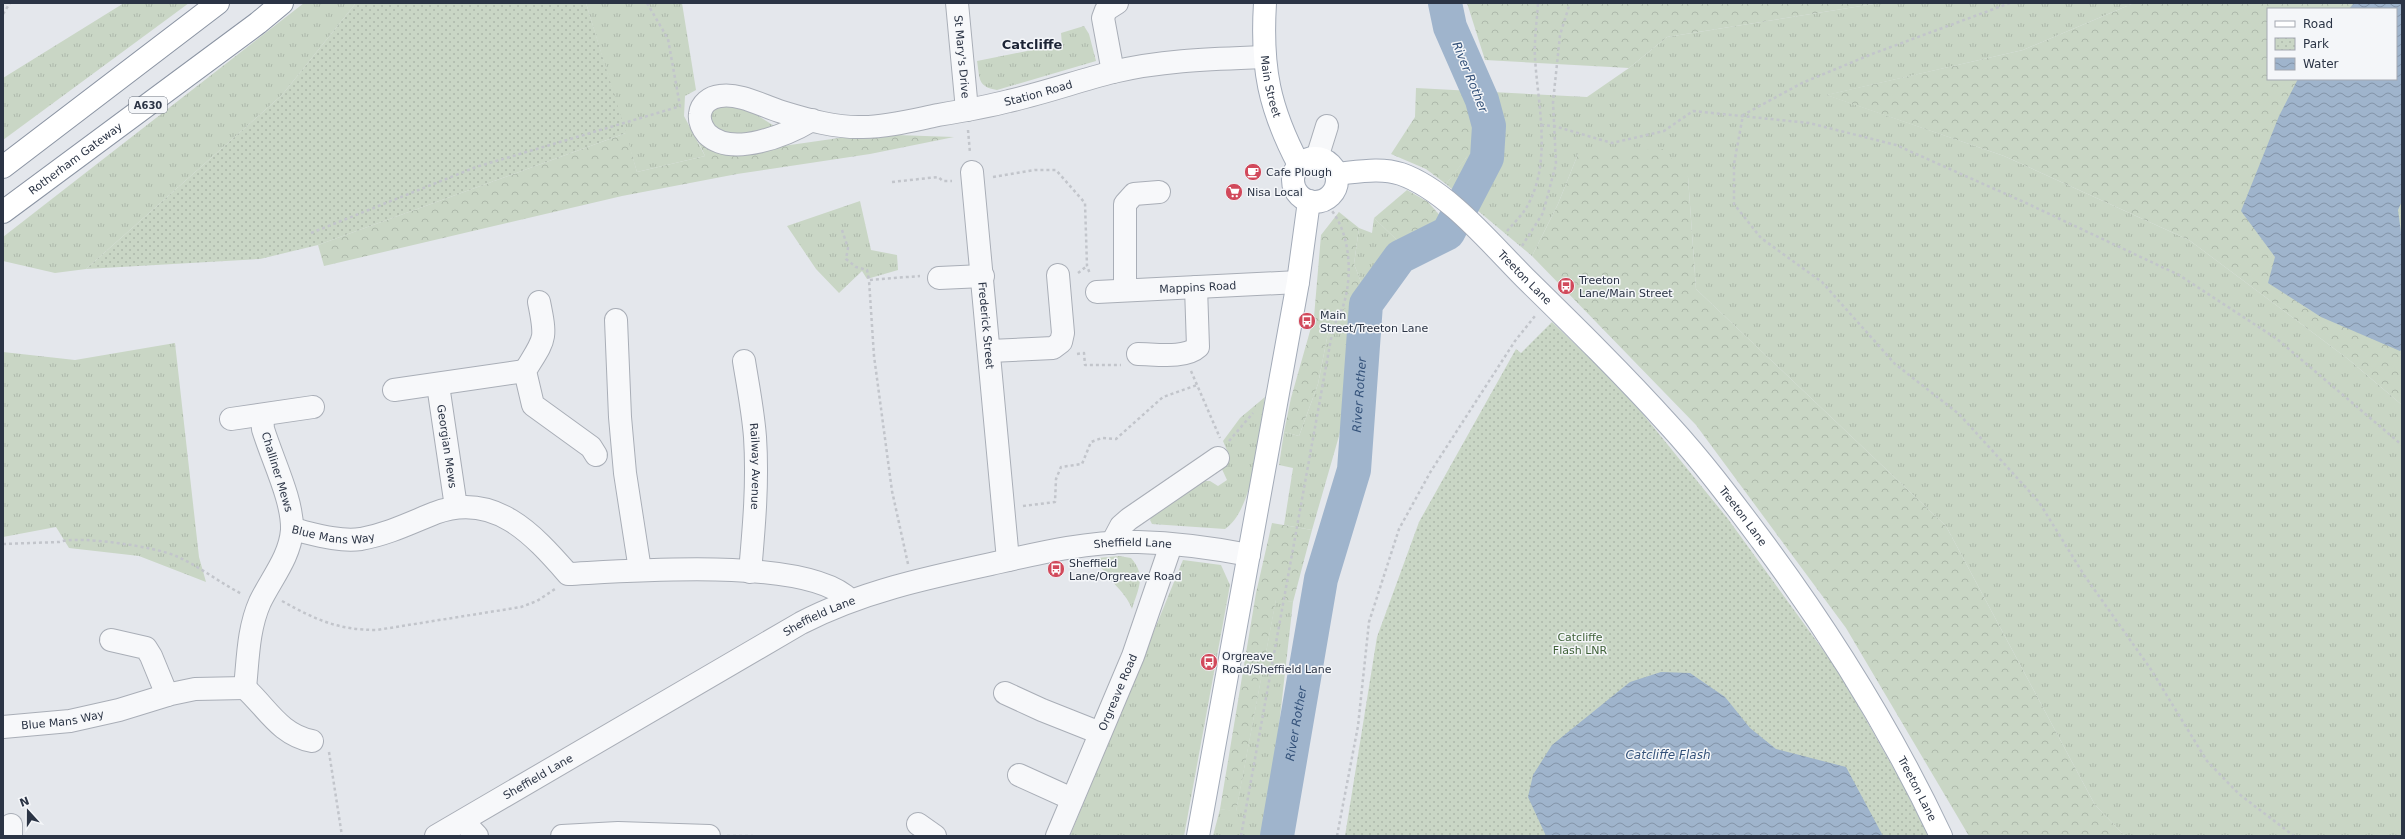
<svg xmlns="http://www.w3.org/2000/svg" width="2405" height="839" font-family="'DejaVu Sans',sans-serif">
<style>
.grass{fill:url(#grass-tufts)}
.forest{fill:url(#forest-crowns);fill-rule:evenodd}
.park{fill:url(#park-dots)}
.water{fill:url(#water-waves)}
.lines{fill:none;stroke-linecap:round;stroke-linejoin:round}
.river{stroke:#9fb4cc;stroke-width:34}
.minor-casing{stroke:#a9aeb7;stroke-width:24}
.major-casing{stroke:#a3abb8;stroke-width:24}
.highway-casing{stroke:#8b94a3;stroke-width:24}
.path{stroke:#c2c5cb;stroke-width:2.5;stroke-dasharray:3 3;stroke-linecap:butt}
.minor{stroke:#f7f8fa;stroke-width:22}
.major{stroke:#fff;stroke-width:22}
.highway{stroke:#fff;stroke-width:22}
.labels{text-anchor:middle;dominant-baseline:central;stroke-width:3;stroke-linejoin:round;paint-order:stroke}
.shield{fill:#f4f6f9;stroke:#676e7b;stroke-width:1}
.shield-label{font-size:10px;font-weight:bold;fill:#2b3445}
.street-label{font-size:11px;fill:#2b3445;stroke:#f4f6f9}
.poi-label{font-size:11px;fill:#2b3445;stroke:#f4f6f9;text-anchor:start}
.park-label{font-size:11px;fill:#3f6138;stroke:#f4f6f9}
.water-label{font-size:12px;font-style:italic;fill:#34527a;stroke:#f4f6f9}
.quarter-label{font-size:13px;font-weight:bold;fill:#1d2536;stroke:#f4f6f9}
</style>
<defs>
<pattern id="grass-tufts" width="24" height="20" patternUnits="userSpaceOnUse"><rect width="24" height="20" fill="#c9d6c5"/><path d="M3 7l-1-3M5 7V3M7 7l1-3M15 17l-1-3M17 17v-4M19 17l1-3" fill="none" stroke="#adb8ab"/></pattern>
<pattern id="forest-crowns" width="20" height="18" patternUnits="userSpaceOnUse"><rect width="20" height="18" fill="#c9d6c5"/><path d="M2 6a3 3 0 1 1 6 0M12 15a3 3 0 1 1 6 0" fill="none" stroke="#adb8ab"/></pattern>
<pattern id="park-dots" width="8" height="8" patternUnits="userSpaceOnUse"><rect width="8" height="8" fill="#c9d6c5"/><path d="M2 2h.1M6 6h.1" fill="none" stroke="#adb8ab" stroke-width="1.8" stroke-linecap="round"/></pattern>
<pattern id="water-waves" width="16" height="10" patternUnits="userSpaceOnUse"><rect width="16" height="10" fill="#9fb4cc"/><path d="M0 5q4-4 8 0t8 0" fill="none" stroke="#8293a7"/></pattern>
</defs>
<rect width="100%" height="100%" fill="#e4e7ec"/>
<g class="grass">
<path d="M124 3H189L3 140V78Z"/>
<path d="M304 3H356L282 95 86 269 55 273 3 261V237Z"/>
<path d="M586 3H682L696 90 685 96 684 116 705 156 637 172Z"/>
<path d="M1880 3H2134L2023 50 1827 95 2004 156 2189 240 2348 359 2402 405V836H2125L2095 805 1946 526 1696 289 1688 177 1578 154 1558 204 1532 256 1446 184 1466 158 1481 114 1473 91 1587 97 1629 68 1667 37Z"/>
<path d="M1084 26 1089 34 1096 61 997 90C977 87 980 78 977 61L1062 44 1061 33Z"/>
<path d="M722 104 746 108 779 129 737 139 708 126 712 107Z"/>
<path d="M860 201 871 250 897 255 898 270 867 279 862 271 839 293 816 269 787 226Z"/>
<path d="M1374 218 1401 244 1385 257 1364 290 1354 264 1359 228 1372 233Z"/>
<path d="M1358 301 1341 429 1312 530 1284 525 1293 468 1279 465 1284 432 1299 436 1318 384 1327 338 1336 313Z"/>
<path d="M175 343 199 557 206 582 139 556 69 548 56 527 3 537V352L75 360Z"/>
<path d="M1265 397C1259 431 1255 509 1225 529L1152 524 1150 520 1153 514 1202 481H1210L1218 486 1227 480 1221 467 1229 455 1223 441 1240 418Z"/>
<path d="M1119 556 1131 558C1147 576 1138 589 1132 609 1125 589 1103 578 1097 558Z"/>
<path d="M1183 560 1221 565 1230 585 1184 836H1070Z"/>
<path d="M1276 599 1293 602 1274 770 1263 836H1213L1220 809 1236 811Z"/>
</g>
<g class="forest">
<path d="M1467 3H1880L1667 37 1629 68 1485 60Z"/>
<path d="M2134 3H2402V405L2348 359 2189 240 2004 156 1826 95 2023 50ZM2268 9H2396V79H2268Z"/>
<path d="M1416 88 1473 91C1476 98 1481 108 1481 115 1482 142 1462 164 1446 184L1426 169 1391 154 1415 117Z"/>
<path d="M626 133 637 172 705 156 698 141 726 154 867 134 954 137 870 154 737 174 622 196 324 266 318 245Z"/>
<path d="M1663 149 1688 177 1696 289 1946 526 2095 805 2125 836H1969L1846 628 1696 425 1532 256 1558 204 1578 154Z"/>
<path d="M1407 190 1428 202 1443 219 1401 244 1374 218Z"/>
<path d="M1339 212 1359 228 1354 264 1364 290 1358 301 1336 314 1327 338 1318 384 1299 436 1284 432 1291 398 1314 317 1321 235Z"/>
<path d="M1272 523 1312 530 1293 602 1276 600 1236 812 1220 809 1256 593Z"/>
</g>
<g class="park">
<path d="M356 3H586L626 133 318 245 260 259 86 269 282 95Z"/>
<path d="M1552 322 1625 392 1728 519 1839 672 1903 785 1928 836H1345L1377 637 1419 522 1516 349 1521 353Z"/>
</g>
<g class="water">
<path d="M2354 3H2402V201L2398 210 2402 240V349L2400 351 2321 317 2268 283 2275 257 2241 211 2279 116 2298 79H2396V9H2349Z"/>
<path d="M1661 672 1690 673 1725 697 1750 728 1776 749 1846 767 1883 836H1546L1528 797 1533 775 1552 745 1630 682Z"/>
</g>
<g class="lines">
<path class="river" id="s1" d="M1277 836 1321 579 1354 470 1366 304 1400 257 1448 233 1487 158 1489 126 1482 100 1450 27 1445 3"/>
<defs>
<g id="minor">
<path id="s2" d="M957 3 967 110"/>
<path d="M1113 72 1103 18 1106 10 1117 3"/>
<path id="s3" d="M812 120C787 135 732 158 707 134 703 129 699 121 700 114 701 104 710 97 720 96 741 93 762 106 782 112 808 120 836 128 863 127 888 127 914 120 938 115 962 111 986 107 1009 101 1044 93 1078 81 1113 72 1163 60 1213 59 1264 57"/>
<path d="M1317 158 1327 126"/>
<path id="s4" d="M972 172 1008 560"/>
<path d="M939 278 983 276"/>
<path d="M1125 290V204L1134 194 1159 192"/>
<path id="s5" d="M1097 292 1298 282"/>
<path d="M539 302C547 341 545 338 525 371L533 405 591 447 596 455"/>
<path d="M616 320 620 417 625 473 640 570"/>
<path d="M990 351 1053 348 1061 342 1063 333 1058 275"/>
<path d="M1138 354C1155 354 1185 359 1198 347L1196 287"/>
<path id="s6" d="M744 361C748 386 753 411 755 437 758 482 754 527 750 572"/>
<path id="s7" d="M438 385 456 507"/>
<path d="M394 390 525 371"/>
<path d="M231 419 313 407"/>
<path id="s8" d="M292 529C314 534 338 542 361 539 388 534 410 523 435 513 494 491 533 534 568 574 629 571 808 556 850 600"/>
<path d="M1112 543 1121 526 1129 519 1218 458"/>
<path d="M111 640 146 648 151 656 167 695"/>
<path d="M245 688C248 659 248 629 260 602 271 579 290 557 292 530 293 500 272 459 263 429L262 415"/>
<path d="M245 688C267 708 280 735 312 741"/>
<path d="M1005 693 1042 710 1100 733"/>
<path id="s9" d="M3 727 70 721 119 710 171 694 195 689 245 688"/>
<path d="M1019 775 1072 799"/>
<path d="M463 821 477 836"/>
<path d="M918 824 935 836"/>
<path d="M11 836V825"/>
<path id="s10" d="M436 836 801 623C861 592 926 578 991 564 1039 553 1088 541 1138 542 1175 543 1213 548 1249 555"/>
<path d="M562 836 618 833 709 836"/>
<path id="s11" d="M1057 836 1133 656 1171 545"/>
</g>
<g id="major">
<path id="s12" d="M1265 3C1261 68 1269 108 1299 165"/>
<circle cx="1315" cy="180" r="22"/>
<path id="s13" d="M1336 174C1357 172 1381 167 1401 174 1447 190 1491 244 1525 278 1574 326 1623 374 1669 425 1703 462 1732 501 1762 541 1831 634 1892 732 1941 836"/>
<path d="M1198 836 1298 282 1309 201"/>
</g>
<g id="highway">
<path d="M3 167 218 3"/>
<path id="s14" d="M3 212 258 23 282 3"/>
</g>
</defs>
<use href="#minor" class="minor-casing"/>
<use href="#major" class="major-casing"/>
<use href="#highway" class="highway-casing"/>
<g class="path">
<path d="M647 3 668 39 680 106"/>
<path d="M2010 3 1872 54 1802 83 1743 115 1734 164V204L1761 238 1822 282 1895 364 1959 414 2039 502 2084 575 2150 668 2207 761 2239 794 2294 836"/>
<path d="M3 14 10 3"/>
<path d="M1541 125 1554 126 1612 143 1664 131 1693 111 1809 123 1896 145 2026 203 2179 275 2277 339 2402 445"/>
<path d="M968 130 970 153"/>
<path d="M993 177 1035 170H1056L1085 203 1087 266 1090 274"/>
<path d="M892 182 938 177 943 181H952"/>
<path d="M842 230 848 248 846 259 856 267 867 270 869 280"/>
<path d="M1507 231C1513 224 1520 217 1525 210 1553 165 1538 107 1535 58 1534 40 1537 21 1538 3"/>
<path d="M311 233 476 167 681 106"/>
<path d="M1522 246 1543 213 1556 164 1553 102 1560 35 1570 3"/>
<path d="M1078 273 1087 266"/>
<path d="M1077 354 1084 353 1085 365H1121"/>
<path d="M1191 371 1220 438"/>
<path d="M1229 441 1253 413"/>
<path d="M1023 506 1055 502 1056 479 1061 467 1082 464 1091 442 1102 438 1116 439 1163 397 1197 385"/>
<path d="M3 544 59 542C79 535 156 547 176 556 199 566 220 583 242 594"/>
<path d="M908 564 892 491 874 356 869 280 920 276"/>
<path d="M282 601C316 620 338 630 377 630L521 607 537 601 555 589"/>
<path d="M329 752 342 836"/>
<path d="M727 836H753"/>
<path d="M1241 836 1333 328C1336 320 1342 311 1344 303 1353 273 1350 230 1328 206"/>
<path d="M1337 836 1358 726 1369 622 1399 529 1431 471 1515 341 1535 316"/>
</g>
<use href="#minor" class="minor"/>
<use href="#major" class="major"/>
<use href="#highway" class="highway"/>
</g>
<defs>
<symbol id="cafe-disc" viewBox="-11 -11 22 22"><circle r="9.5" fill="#d1495b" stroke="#f4f6f9"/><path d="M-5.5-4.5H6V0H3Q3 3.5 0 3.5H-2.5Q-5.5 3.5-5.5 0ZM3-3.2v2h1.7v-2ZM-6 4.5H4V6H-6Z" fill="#fff"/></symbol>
<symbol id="supermarket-disc" viewBox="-11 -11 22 22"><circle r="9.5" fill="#d1495b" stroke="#f4f6f9"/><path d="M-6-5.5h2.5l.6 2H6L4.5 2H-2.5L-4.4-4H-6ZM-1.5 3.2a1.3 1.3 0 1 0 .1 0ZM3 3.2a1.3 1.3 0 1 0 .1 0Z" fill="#fff"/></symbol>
<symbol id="bus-disc" viewBox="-11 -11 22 22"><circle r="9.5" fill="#d1495b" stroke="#f4f6f9"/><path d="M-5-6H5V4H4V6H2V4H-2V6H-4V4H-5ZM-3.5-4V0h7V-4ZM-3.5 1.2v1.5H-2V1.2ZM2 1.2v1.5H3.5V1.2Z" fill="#fff"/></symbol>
</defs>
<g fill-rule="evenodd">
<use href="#cafe-disc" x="1243" y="162" width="20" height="20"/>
<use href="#supermarket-disc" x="1224" y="182" width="20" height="20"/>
<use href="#bus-disc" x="1556" y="276" width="20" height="20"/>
<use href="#bus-disc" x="1297" y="311" width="20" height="20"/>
<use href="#bus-disc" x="1046" y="559" width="20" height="20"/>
<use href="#bus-disc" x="1199" y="652" width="20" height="20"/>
</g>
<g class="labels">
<rect class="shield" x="129" y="97" width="38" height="16" rx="3"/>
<g class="shield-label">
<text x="148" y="105">A630</text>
</g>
<g class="street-label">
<text stroke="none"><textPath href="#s2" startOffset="54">St Mary's Drive</textPath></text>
<text stroke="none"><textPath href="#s12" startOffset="84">Main Street</textPath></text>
<text stroke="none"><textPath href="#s3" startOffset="489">Station Road</textPath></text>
<text stroke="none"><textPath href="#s14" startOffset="90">Rotherham Gateway</textPath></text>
<text stroke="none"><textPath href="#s13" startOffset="228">Treeton Lane</textPath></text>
<text stroke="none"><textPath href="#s5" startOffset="101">Mappins Road</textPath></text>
<text stroke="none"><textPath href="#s4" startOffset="154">Frederick Street</textPath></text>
<text stroke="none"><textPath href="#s7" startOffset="62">Georgian Mews</textPath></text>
<text stroke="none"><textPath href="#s6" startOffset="106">Railway Avenue</textPath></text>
<text transform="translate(277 472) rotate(73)">Challiner Mews</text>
<text stroke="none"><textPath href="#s13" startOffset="552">Treeton Lane</textPath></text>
<text stroke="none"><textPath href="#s8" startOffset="42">Blue Mans Way</textPath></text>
<text stroke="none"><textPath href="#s10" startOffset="766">Sheffield Lane</textPath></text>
<text stroke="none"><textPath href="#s10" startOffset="442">Sheffield Lane</textPath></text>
<text stroke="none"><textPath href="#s11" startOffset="156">Orgreave Road</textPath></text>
<text stroke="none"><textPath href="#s9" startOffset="60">Blue Mans Way</textPath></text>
<text stroke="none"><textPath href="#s10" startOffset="118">Sheffield Lane</textPath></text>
<text stroke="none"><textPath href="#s13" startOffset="876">Treeton Lane</textPath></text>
</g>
<g class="poi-label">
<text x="1266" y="172">Cafe Plough</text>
<text x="1247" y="192">Nisa Local</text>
<text x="1579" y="280">Treeton<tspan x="1579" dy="13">Lane/Main Street</tspan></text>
<text x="1320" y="315">Main<tspan x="1320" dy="13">Street/Treeton Lane</tspan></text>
<text x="1069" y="563">Sheffield<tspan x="1069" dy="13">Lane/Orgreave Road</tspan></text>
<text x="1222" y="656">Orgreave<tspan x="1222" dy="13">Road/Sheffield Lane</tspan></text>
</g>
<g class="park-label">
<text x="1580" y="637">Catcliffe<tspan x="1580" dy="13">Flash LNR</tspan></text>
</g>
<g class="water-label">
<text transform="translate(1470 77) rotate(68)">River Rother</text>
<text stroke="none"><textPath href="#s1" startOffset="450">River Rother</textPath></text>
<text stroke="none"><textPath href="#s1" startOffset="114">River Rother</textPath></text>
<text x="1668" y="755">Catcliffe Flash</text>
</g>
<g class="quarter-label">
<text x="1032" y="44">Catcliffe</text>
</g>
</g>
<rect width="2405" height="839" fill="none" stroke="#2b3445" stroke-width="8"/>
<rect x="2267" y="8" width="130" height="72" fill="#f4f6f9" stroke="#a4a8b1"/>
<rect x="2275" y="21" width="20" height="6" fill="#ffffff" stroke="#a4a8b1"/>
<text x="2303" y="28" font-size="12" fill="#2b3445">Road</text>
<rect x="2275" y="38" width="20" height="12" fill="url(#park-dots)" stroke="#a4a8b1"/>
<text x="2303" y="48" font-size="12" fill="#2b3445">Park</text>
<rect x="2275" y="58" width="20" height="12" fill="url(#water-waves)" stroke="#a4a8b1"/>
<text x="2303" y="68" font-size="12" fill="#2b3445">Water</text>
<g transform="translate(28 811) rotate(339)" stroke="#f4f6f9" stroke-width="3" paint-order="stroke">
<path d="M0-3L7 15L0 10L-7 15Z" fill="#2b3445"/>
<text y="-6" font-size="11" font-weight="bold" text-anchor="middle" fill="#2b3445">N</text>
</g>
</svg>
